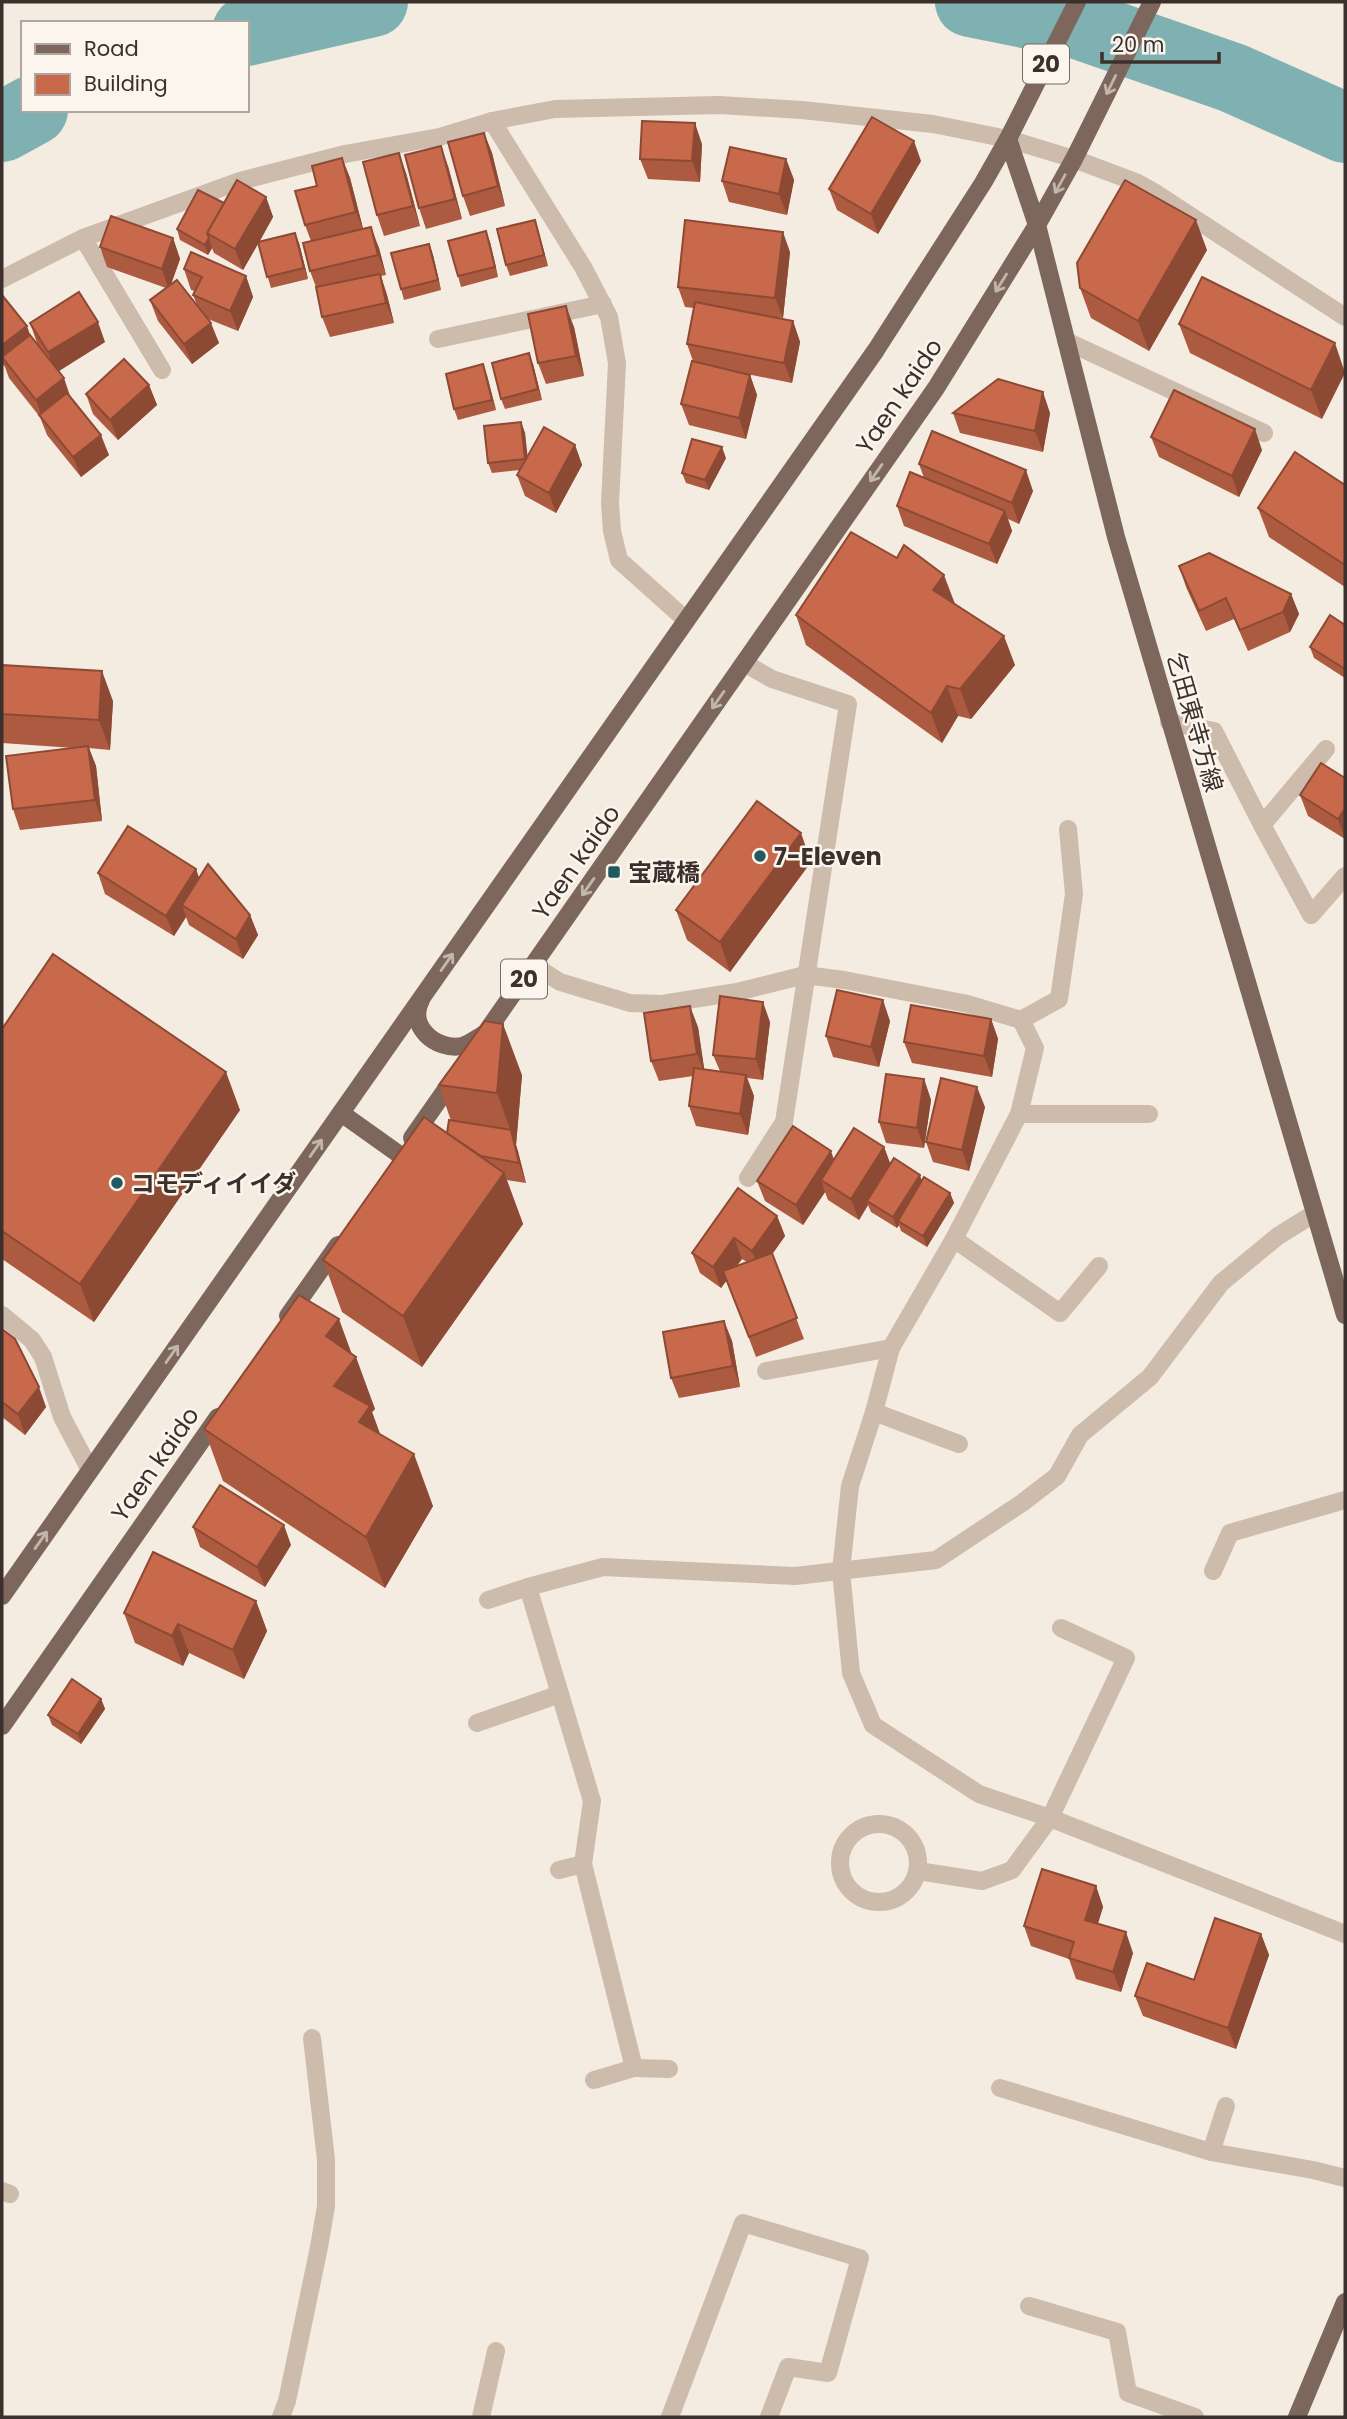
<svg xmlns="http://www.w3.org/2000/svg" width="1347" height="2419" font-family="Poppins,'Noto Sans JP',sans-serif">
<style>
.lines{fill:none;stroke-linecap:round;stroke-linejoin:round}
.river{stroke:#7fb0b2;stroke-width:70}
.minor{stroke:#cdbbac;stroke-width:18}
.major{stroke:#7d675c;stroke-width:18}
.wall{fill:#ac5a40;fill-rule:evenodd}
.shaded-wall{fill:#8c4a34}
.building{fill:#c8694b;stroke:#8c4a34;stroke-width:2}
.oneway{stroke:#c2b5ac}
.poi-dot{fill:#1f5a5e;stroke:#fbf5ee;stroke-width:2.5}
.labels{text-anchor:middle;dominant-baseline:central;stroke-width:5;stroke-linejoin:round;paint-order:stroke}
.shield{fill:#fbf5ee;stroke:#756b66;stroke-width:2}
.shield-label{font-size:23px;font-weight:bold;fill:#3b302b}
.street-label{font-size:24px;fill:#3b302b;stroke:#fbf5ee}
.poi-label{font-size:24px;font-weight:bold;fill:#3b302b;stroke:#fbf5ee;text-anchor:start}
</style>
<rect width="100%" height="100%" fill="#f4ebe1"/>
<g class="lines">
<g class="river">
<path d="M970 2 1075 23 1233 78 1345 128"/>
<path d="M247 31 373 2"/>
<path d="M2 127 33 110"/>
</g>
<g class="minor">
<path d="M492 121 583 267 609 317 617 363 610 503 612 531 619 560 686 620"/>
<path d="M83 238 162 370"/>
<path d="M2 279 83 238 240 181 345 154 439 137 492 121 555 109 719 105 802 110 933 124 1008 139 1074 159 1138 183 1154 192 1345 317"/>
<path d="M438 339 603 304"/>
<path d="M1066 341 1264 433"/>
<path d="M744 663 772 679 848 704 784 1122 748 1178"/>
<path d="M1169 722 1214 731 1262 825 1326 749"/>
<path d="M1262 825 1311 915 1345 876"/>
<path d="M533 965 560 982 630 1003 662 1004 737 992 805 975 844 980 968 1004 1021 1020 1035 1048 1019 1114 954 1239 891 1348 874 1412 850 1486 841 1571 851 1673 873 1725 979 1794 1050 1818 1345 1934"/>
<path d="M1021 1020 1059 999 1074 894 1068 829"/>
<path d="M1019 1114H1149"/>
<path d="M954 1239 1060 1313 1099 1266"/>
<path d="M2 1315 32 1340 43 1357 62 1417 90 1470"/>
<path d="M766 1371 891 1348"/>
<path d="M874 1412 959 1444"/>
<path d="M1213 1571 1230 1533 1345 1500"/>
<path d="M528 1587 592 1801 583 1864 634 2068 594 2080"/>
<path d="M488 1600 528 1587 603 1567 795 1576 936 1560 1022 1503 1057 1476 1080 1435 1150 1377 1221 1283 1278 1236 1315 1213"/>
<path d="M477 1723 560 1694"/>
<circle cx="879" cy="1863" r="39"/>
<path d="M559 1870 583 1864"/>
<path d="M918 1871 982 1881 1012 1870 1050 1818 1126 1658 1061 1628"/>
<path d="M634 2068 669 2069"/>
<path d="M1000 2088 1211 2152 1313 2170 1345 2178"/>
<path d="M1211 2152 1226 2106"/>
<path d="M2 2191 10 2194"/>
<path d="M1029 2306 1117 2332 1128 2393 1195 2417"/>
<path d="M281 2417 287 2401 319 2247 326 2206V2160L312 2038"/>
<path d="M481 2417 496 2351"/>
<path d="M670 2417 743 2223 860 2258 828 2373 788 2367 769 2417"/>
</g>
<g class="major">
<path d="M1008 139 1037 225 1116 537 1345 1315"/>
<path d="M421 1000C407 1026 436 1051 462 1046 470 1044 478 1037 486 1033"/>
<path d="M480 1041 936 388 1037 225 1074 159 1152 2"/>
<path d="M341 1113 400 1155"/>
<path d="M412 1138 454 1078"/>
<path d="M288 1316 338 1245"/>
<path d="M2 1596 876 350 983 183 1008 139 1077 2"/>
<path d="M2 1726 218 1417"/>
<path d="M1297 2417 1345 2302"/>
</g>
</g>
<g class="wall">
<path d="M484 133 492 153 505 206 470 216 463 196Z"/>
<path d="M702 144 700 182 648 179 640 159Z"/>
<path d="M342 158 350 178 363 229 379 248 386 275 381 276 387 295 394 323 330 337 322 317 316 287 310 271 311 241 305 225 317 186Z"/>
<path d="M786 159 794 180 787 215 729 202 722 181Z"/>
<path d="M921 161 878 234 837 210 829 189Z"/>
<path d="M448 166 462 219 426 229 419 208Z"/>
<path d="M406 173 420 226 384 236 377 215Z"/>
<path d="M266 197 273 217 260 241 299 243 308 279 271 288 258 244 243 270 214 253 212 248 208 255 180 240 177 229 224 203Z"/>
<path d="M538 230 548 266 510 276 506 265Z"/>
<path d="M173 238 180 259 171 284 197 305 193 295 195 291 191 290 184 269 246 276 253 297 238 331 208 319 219 343 192 364 158 321 150 300 166 288 107 267 100 247Z"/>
<path d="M490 242 498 277 461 287 458 276Z"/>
<path d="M429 244 433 255 441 290 404 300 401 289Z"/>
<path d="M1207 250 1149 351 1091 318 1080 288Z"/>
<path d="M790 252 783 318 770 317 793 321 800 342 792 383 747 374 750 375 757 395 746 439 689 425 681 404 693 361 687 344 694 308 685 307 678 287Z"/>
<path d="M2 295 42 351 37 343 30 323 105 342 58 371 70 396 109 455 81 477 47 435 40 417 9 378 5 367 2 363Z"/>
<path d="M1179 324 1335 343 1322 419 1190 353Z"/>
<path d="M574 327 584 376 546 384 538 363Z"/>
<path d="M483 364 496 410 458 420 454 409Z"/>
<path d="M533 364 542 400 505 409 501 399Z"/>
<path d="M149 385 157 405 118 440 93 414 86 394Z"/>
<path d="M953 413H1050L1043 452 960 433Z"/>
<path d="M521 422 525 433 527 457 575 445 582 465 556 513 525 496 517 475 520 470 492 473 488 463Z"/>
<path d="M1151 437 1262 450 1239 497 1159 457Z"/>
<path d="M726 458 709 490 686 483 682 473Z"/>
<path d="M919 464 1033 491 1019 524 1008 519 1012 531 997 564 904 526 897 506 924 478Z"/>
<path d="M1345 485V587L1269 537 1258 508Z"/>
<path d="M1179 566 1291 594 1299 614 1290 632 1248 651 1234 619 1206 631 1186 587Z"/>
<path d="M955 604 1015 665 971 719 958 716 942 743 806 645 796 615Z"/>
<path d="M1345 625V678L1314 658 1310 647Z"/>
<path d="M2 665 113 701 110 750 89 748 96 766 102 821 20 830 13 809 74 748 2 743Z"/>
<path d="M1345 778V839L1308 816 1300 795Z"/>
<path d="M811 862 730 972 687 940 676 910Z"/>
<path d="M196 869 199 878 250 915 258 935 243 959 189 925 186 917 174 936 105 894 98 873Z"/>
<path d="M991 1019 998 1039 992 1077 912 1063 904 1042Z"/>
<path d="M890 1021 879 1067 833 1057 826 1036Z"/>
<path d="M770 1022 763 1080 747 1078 754 1096 748 1135 696 1126 689 1106 693 1076 659 1081 651 1061 698 1027 704 1069 720 1071 713 1055Z"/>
<path d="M2 1029 240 1110 94 1322 2 1259Z"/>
<path d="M522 1075 516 1145 526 1183 507 1180 523 1224 422 1367 342 1312 323 1260 447 1133 451 1121 439 1085Z"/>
<path d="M924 1079 931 1100 924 1148 886 1143 879 1122Z"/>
<path d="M985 1107 969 1171 933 1162 926 1142Z"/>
<path d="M884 1147 890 1164 922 1181 950 1193 954 1203 927 1247 901 1231 899 1225 897 1228 871 1212 868 1205 859 1220 828 1200 825 1192 803 1225 765 1201 757 1181 834 1159Z"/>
<path d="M777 1216 785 1236 772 1254 804 1339 756 1357 727 1280 721 1288 700 1273 692 1253ZM742 1259 747 1262 736 1266Z"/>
<path d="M724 1321 732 1341 740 1387 679 1398 671 1378Z"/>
<path d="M2 1329 46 1407 25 1435 2 1417Z"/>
<path d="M352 1354 375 1409 372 1412 380 1435 433 1506 385 1588 223 1481 204 1429Z"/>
<path d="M193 1527 291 1545 265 1587 200 1547Z"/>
<path d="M256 1601 267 1631 244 1679 189 1653 183 1666 135 1643 124 1613Z"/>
<path d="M101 1699 105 1709 81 1744 52 1725 48 1715Z"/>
<path d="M1096 1886 1103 1907 1098 1924 1133 1953 1121 1992 1076 1979 1069 1959 1031 1946 1024 1926Z"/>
<path d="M1261 1934 1269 1955 1236 2049 1143 2016 1135 1996 1194 1980Z"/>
</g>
<g class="shaded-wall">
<path d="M695 123 702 144 700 182 692 161Z"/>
<path d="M484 133 492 153 505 206 498 186Z"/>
<path d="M914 141 921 161 878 234 871 214Z"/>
<path d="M441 146 448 166 462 219 455 199Z"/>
<path d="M399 153 406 173 420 226 413 206Z"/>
<path d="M342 158 350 178 364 232 356 212Z"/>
<path d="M786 159 794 180 787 215 779 194Z"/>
<path d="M266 197 273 217 243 270 235 249Z"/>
<path d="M535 220 538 230 548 266 544 255Z"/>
<path d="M1196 220 1207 250 1149 351 1138 321Z"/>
<path d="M371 227 379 248 386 275 378 255Z"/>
<path d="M486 231 490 242 498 277 495 267Z"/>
<path d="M783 232 790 252 783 318 775 298Z"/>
<path d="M295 233 299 243 308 279 304 268Z"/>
<path d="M173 238 180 259 169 290 162 269Z"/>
<path d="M209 238 212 248 208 255 205 245Z"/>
<path d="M429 244 433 255 441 290 438 280Z"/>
<path d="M380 274 387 295 394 323 386 303Z"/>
<path d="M246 276 253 297 238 331 230 311Z"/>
<path d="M566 306 574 327 584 376 576 356Z"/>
<path d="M793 321 800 342 792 383 784 363Z"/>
<path d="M98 322 105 342 56 373 48 352Z"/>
<path d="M211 323 219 343 192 364 184 344Z"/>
<path d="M27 326 34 346 3 358 2 345Z"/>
<path d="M1335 343 1345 373 1322 419 1311 390Z"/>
<path d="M529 353 533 364 542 400 538 389Z"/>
<path d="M483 364 487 375 496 410 492 400Z"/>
<path d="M750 375 757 395 746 439 739 418Z"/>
<path d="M64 378 71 399 42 418 36 400Z"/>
<path d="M149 385 157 405 118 440 110 420Z"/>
<path d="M1043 392 1050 413 1043 452 1035 431Z"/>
<path d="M521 422 525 433 529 469 525 459Z"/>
<path d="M1255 429 1262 450 1239 497 1232 476Z"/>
<path d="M101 435 109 455 81 477 73 457Z"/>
<path d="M575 445 582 465 556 513 549 493Z"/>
<path d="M722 447 726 458 709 490 705 480Z"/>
<path d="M1026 470 1033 491 1019 524 1012 503Z"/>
<path d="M1005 511 1012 531 997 564 989 544Z"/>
<path d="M944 575 955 604 933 590Z"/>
<path d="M1291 594 1299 614 1290 632 1283 612Z"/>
<path d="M1004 636 1015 665 971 719 960 689Z"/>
<path d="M102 671 113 701 110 750 99 720Z"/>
<path d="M947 686 958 716 942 743 931 713Z"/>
<path d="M88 746 96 766 102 821 95 800Z"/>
<path d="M1345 809V838L1338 819Z"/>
<path d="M801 833 811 862 730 972 720 942Z"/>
<path d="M196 869 203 890 182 905 186 917 174 936 166 916Z"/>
<path d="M250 915 258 935 243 959 236 939Z"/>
<path d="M883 1000 890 1021 879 1067 871 1047Z"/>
<path d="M763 1002 770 1022 763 1080 756 1059Z"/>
<path d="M690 1006 698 1027 705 1074 697 1054Z"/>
<path d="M991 1019 998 1039 992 1077 984 1056Z"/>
<path d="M503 1024 522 1075 516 1145 497 1093Z"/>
<path d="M226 1072 240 1110 94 1322 80 1284Z"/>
<path d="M746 1075 754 1096 748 1135 740 1114Z"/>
<path d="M924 1079 931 1100 924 1148 917 1128Z"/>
<path d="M977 1087 985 1107 969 1171 962 1150Z"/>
<path d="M511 1130 518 1151 526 1183 519 1163Z"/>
<path d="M884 1147 892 1168 867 1201 868 1205 859 1220 851 1199Z"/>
<path d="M831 1151 838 1171 821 1180 825 1192 803 1225 796 1205Z"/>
<path d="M504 1173 523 1224 422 1367 403 1316Z"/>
<path d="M920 1175 923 1185 898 1221 899 1225 897 1228 893 1217Z"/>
<path d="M950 1193 954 1203 927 1247 923 1236Z"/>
<path d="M777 1216 785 1236 760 1272 752 1251Z"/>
<path d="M734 1238 742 1259 721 1288 713 1267Z"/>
<path d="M339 1319 354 1360 356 1357 375 1409 372 1412 389 1458 353 1437 334 1386 326 1336Z"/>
<path d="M724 1321 732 1341 740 1387 733 1366Z"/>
<path d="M39 1387 46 1407 25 1435 18 1414Z"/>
<path d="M414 1454 433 1506 385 1588 366 1537Z"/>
<path d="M284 1525 291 1545 265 1587 257 1567Z"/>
<path d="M256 1601 267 1631 244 1679 233 1650Z"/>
<path d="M178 1624 189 1653 183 1666 172 1636Z"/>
<path d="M101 1699 105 1709 81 1744 78 1734Z"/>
<path d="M1096 1886 1103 1907 1092 1940 1085 1920Z"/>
<path d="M1126 1932 1133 1953 1121 1992 1113 1972Z"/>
<path d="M1261 1934 1269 1955 1236 2049 1228 2028Z"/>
</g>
<g class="building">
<path d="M872 117 914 141 871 214 829 189Z"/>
<path d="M642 121 695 123 692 161 640 159Z"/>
<path d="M484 133 498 186 463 196 448 142Z"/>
<path d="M441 146 455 199 419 208 405 155Z"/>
<path d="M730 147 786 159 779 194 722 181Z"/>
<path d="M399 153 413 206 377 215 363 162Z"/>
<path d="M342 158 356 212 305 225 295 191 317 186 312 166Z"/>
<path d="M237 180 266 197 235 249 207 233Z"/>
<path d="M1125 180 1196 220 1138 321 1080 288 1077 263Z"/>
<path d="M198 190 224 203 207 233 209 238 205 245 177 229Z"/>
<path d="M111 216 173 238 162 269 100 247Z"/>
<path d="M535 220 544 255 506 265 497 229Z"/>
<path d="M685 220 783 232 775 298 678 287Z"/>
<path d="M371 227 378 255 310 271 303 243Z"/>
<path d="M486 231 495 267 458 276 448 241Z"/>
<path d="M295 233 304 268 267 277 258 242Z"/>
<path d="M429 244 438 280 401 289 391 253Z"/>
<path d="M191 252 246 276 230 311 193 295 202 277 184 269Z"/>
<path d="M380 274 386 303 322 317 316 287Z"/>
<path d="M1202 277 1335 343 1311 390 1179 324Z"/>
<path d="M177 280 211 323 184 344 150 300Z"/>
<path d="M79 292 98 322 48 352 30 323Z"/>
<path d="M2 295 27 326 2 345Z"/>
<path d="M695 302 793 321 784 363 687 344Z"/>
<path d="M566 306 576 356 538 363 528 314Z"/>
<path d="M30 335 64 378 36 400 2 357Z"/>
<path d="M529 353 538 389 501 399 492 363Z"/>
<path d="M124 359 149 385 110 420 86 394Z"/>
<path d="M692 361 750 375 739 418 681 404Z"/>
<path d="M483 364 492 400 454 409 446 374Z"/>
<path d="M998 379 1043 392 1035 431 953 413Z"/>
<path d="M1174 390 1255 429 1232 476 1151 437Z"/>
<path d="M67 393 101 435 73 457 39 415Z"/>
<path d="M521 422 525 459 488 463 484 426Z"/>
<path d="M544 427 575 445 549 493 517 475Z"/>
<path d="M932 431 1026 470 1012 503 919 464Z"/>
<path d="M692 439 722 447 705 480 682 473Z"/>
<path d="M1295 452 1345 485V565L1258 508Z"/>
<path d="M910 472 1005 511 989 544 897 506Z"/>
<path d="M851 532 897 558 904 545 944 575 933 590 1004 636 960 689 947 686 931 713 796 615Z"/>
<path d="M1209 553 1291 594 1283 612 1240 630 1226 598 1199 611 1179 566Z"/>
<path d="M1330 615 1345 625V669L1310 647Z"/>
<path d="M2 665 102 671 99 720 2 714Z"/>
<path d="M88 746 95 800 13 809 6 756Z"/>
<path d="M1321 763 1345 778V809L1338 819 1300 795Z"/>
<path d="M757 801 801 833 720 942 676 910Z"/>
<path d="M128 826 196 869 166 916 98 873Z"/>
<path d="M208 864 250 915 236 939 182 905Z"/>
<path d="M53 954 226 1072 80 1284 2 1231V1029Z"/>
<path d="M837 990 883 1000 871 1047 826 1036Z"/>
<path d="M720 996 763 1002 756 1059 713 1055Z"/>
<path d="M911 1005 991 1019 984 1056 904 1042Z"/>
<path d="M690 1006 697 1054 651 1061 644 1013Z"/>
<path d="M485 1021 503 1024 497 1093 439 1085Z"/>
<path d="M694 1068 746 1075 740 1114 689 1106Z"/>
<path d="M886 1074 924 1079 917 1128 879 1122Z"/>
<path d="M941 1078 977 1087 962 1150 926 1142Z"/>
<path d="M424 1117 504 1173 403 1316 323 1260Z"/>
<path d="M449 1120 511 1130 519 1163 481 1156 447 1133Z"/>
<path d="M793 1126 831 1151 796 1205 757 1181Z"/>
<path d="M854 1128 884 1147 851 1199 821 1180Z"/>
<path d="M894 1158 920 1175 893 1217 867 1201Z"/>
<path d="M924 1177 950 1193 923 1236 898 1221Z"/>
<path d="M738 1188 777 1216 752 1251 734 1238 713 1267 692 1253Z"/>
<path d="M772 1253 797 1318 749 1337 723 1271Z"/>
<path d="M299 1295 339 1319 326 1336 356 1357 334 1386 370 1406 359 1422 414 1454 366 1537 204 1429Z"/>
<path d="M724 1321 733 1366 671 1378 663 1332Z"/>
<path d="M2 1329 15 1339 39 1387 18 1414 2 1402Z"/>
<path d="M220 1485 284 1525 257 1567 193 1527Z"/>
<path d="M153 1552 256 1601 233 1650 178 1624 172 1636 124 1613Z"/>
<path d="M72 1679 101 1699 78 1734 48 1715Z"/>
<path d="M1042 1869 1096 1886 1085 1920 1126 1932 1113 1972 1069 1958 1074 1942 1024 1926Z"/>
<path d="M1215 1918 1261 1934 1228 2028 1135 1996 1147 1963 1194 1980Z"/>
</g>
<defs><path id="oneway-shaft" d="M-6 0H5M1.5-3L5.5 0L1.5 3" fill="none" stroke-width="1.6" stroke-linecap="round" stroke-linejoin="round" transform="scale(1.75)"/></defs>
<g class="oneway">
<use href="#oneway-shaft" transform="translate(1111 85) rotate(116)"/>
<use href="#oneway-shaft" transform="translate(1060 184) rotate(119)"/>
<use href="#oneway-shaft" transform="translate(1001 283) rotate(122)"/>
<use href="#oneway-shaft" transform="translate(876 473) rotate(125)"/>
<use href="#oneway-shaft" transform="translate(718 700) rotate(125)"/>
<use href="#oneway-shaft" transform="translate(588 887) rotate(125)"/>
<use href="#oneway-shaft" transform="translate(447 962) rotate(-55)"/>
<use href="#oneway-shaft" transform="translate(316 1148) rotate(-55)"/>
<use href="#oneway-shaft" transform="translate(172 1354) rotate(-55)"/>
<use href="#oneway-shaft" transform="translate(41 1540) rotate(-55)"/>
</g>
<g class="poi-dot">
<circle cx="760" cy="856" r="7"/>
<rect x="607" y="865" width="14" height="14" rx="3.5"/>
<circle cx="117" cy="1183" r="7"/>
</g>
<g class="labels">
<g class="shield">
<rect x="1023" y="44.5" width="46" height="39" rx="5"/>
<rect x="501" y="959.5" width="46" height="39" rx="5"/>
</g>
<g class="shield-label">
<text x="1046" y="64">20</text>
<text x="524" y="979">20</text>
</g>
<g class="street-label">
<text transform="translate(899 396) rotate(-56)">Yaen kaido</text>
<text transform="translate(1195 722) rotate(74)">乞田東寺方線</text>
<text transform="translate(576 862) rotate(-55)">Yaen kaido</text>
<text transform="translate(155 1464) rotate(-55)">Yaen kaido</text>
</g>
<g class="poi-label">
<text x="774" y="856">7-Eleven</text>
<text x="628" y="872">宝蔵橋</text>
<text x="131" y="1183">コモディイイダ</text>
</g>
</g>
<rect width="1347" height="2419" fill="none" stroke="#3b302b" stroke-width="7"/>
<rect x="21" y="21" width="228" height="91" fill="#fbf5ee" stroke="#aea6a0" stroke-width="2"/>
<rect x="35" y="44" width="35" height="10" fill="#7d675c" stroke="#aea6a0" stroke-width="2"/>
<text x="84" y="56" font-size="21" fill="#3b302b">Road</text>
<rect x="35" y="74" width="35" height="21" fill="#c8694b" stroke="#aea6a0" stroke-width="2"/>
<text x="84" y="91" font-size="21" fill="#3b302b">Building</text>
<path d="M1102 52v10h117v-10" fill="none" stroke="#3b302b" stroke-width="3.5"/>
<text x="1112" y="52" font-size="21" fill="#3b302b" stroke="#fbf5ee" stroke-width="5" paint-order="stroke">20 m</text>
</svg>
